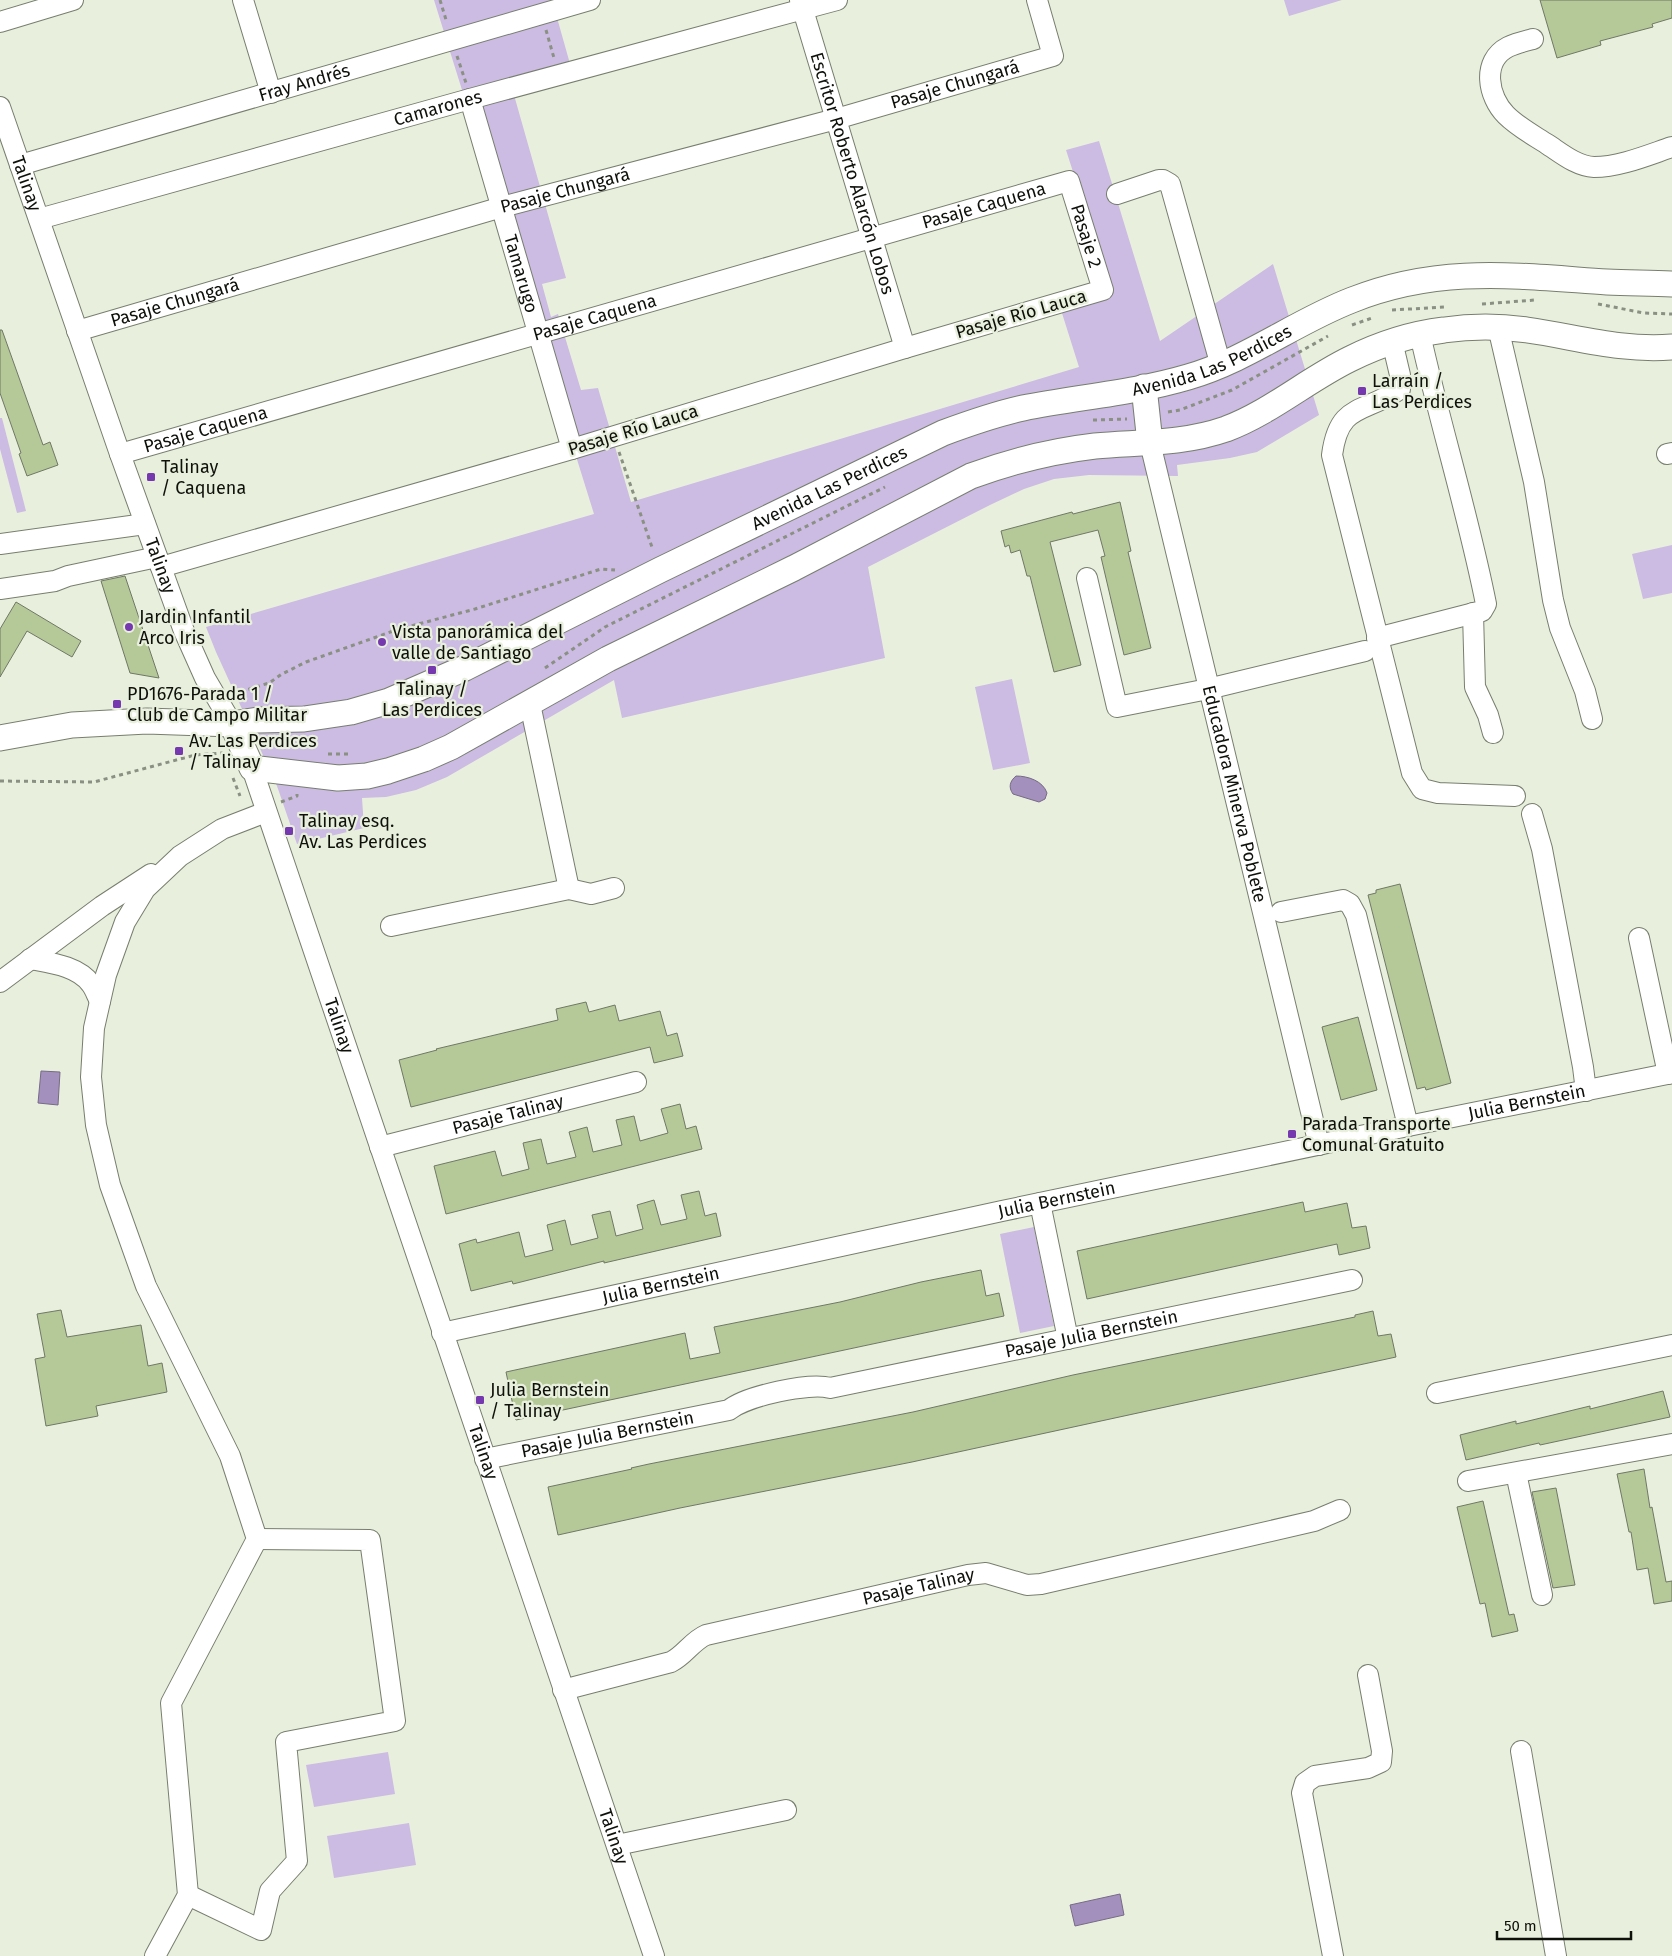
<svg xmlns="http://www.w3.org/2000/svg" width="1672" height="1956" font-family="'Fira Sans',sans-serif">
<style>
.green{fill:#ccbbe3}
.water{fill:#a490bd;stroke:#776a87}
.building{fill:#b5c998;stroke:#707767}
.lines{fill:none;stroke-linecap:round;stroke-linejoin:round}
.minor-casing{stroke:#777e6e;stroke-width:22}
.major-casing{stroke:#777e6e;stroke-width:27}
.path{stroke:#8a9082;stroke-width:3;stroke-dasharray:4 4;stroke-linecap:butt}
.minor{stroke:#fff;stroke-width:20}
.major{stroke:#fff;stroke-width:25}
.poi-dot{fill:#7638ae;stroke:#e8f0dd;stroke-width:2}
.labels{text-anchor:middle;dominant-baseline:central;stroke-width:4.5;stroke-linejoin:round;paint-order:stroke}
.street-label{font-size:18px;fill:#0e100a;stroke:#e8f0dd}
.poi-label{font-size:18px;fill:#0e100a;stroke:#e8f0dd;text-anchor:start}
</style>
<rect width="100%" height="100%" fill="#e8f0dd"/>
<g class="green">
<path d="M434 0H552L574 78 514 95 566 278 542 284 551 317 558 314 581 390 598 388 631 502 1079 367 1061 310 1112 293 1066 150 1099 141 1160 341 1273 264 1319 415 1257 452 1230 458 1177 465 1178 476 1089 475 1054 479 1024 489 990 505 868 567 885 658 622 718 614 680 447 777 416 790 386 797 362 798 364 828 297 844 277 786 216 652 206 627 594 514Z"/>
<path d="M1284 0H1342L1289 16Z"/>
<path d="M0 418H2L26 511 17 513 0 449Z"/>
<path d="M1672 545V593L1643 599 1632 554Z"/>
<path d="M1012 679 1030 763 993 770 975 687Z"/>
<path d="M1034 1227 1054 1326 1020 1333 1000 1234Z"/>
<path d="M388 1752 395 1794 314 1807 306 1765Z"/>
<path d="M409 1823 416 1865 334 1878 327 1836Z"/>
</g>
<g class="water">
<path d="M1016 776C1028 776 1043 781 1047 793L1045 799 1039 802 1013 794C1008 787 1010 781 1016 776Z"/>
<path d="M41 1071 60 1072 58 1105 38 1103Z"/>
<path d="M1120 1894 1124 1915 1075 1926 1070 1905Z"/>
</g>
<g class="building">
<path d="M1540 0H1672V18L1652 24 1653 27 1600 41 1601 45 1557 58Z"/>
<path d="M0 330H2L43 445 50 442 58 465 27 476 19 454 21 453 0 393Z"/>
<path d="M1120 502 1131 551 1128 552 1151 648 1124 655 1101 557 1105 556 1098 530 1050 542 1081 665 1054 672 1030 576H1027L1020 550 1011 553 1009 545 1005 547 1001 531 1072 512 1073 514Z"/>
<path d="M125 576 159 678 130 673 101 581Z"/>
<path d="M16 602 81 641 72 657 27 631 0 677V629Z"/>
<path d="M1400 884 1451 1083 1426 1090 1425 1087 1417 1089 1368 895 1376 893V890Z"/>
<path d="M586 1002 589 1012 615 1005 619 1021 660 1011 667 1036 677 1033 683 1056 654 1063 650 1047 411 1107 399 1060 437 1050 436 1049 558 1020 556 1009Z"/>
<path d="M1358 1017 1377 1090 1341 1100 1322 1027Z"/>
<path d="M680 1104 686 1129 696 1126 702 1149 446 1214 434 1166 495 1151 502 1176 529 1169 523 1143 541 1139 547 1164 576 1157 569 1132 587 1127 593 1152 622 1145 616 1120 634 1116 640 1141 668 1133 661 1109Z"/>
<path d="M699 1191 705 1216 716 1213 721 1236 604 1263V1261L513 1284 512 1281 471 1291 459 1244 476 1239 477 1243 519 1232 525 1257 553 1250 547 1225 565 1220 571 1245 598 1238 592 1215 610 1211 616 1236 643 1229 637 1205 654 1200 661 1225 687 1219 681 1195Z"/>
<path d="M1303 1202 1305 1212 1347 1203 1352 1228 1366 1226 1370 1248 1339 1255 1337 1244 1087 1299 1077 1251Z"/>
<path d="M981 1270 986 1296 999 1293 1004 1316 516 1420 506 1372 685 1333 690 1359 720 1353 714 1327 840 1302 921 1282Z"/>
<path d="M61 1310 67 1337 141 1325 148 1366 162 1363 167 1392 96 1406 98 1416 46 1426 35 1359 45 1357 37 1314Z"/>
<path d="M1373 1311 1378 1336 1391 1334 1396 1357 912 1462 680 1508 558 1535 548 1487 632 1469 631 1468 649 1464 913 1412 1073 1375 1355 1317V1315Z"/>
<path d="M1663 1391 1670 1417 1540 1445 1539 1443 1466 1460 1460 1435 1516 1421V1424L1590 1406V1409Z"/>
<path d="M1644 1469 1650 1508 1652 1507 1666 1582 1672 1581V1601L1654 1604 1648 1568 1637 1570 1631 1532H1629L1617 1474Z"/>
<path d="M1556 1488 1575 1585 1553 1588 1532 1492Z"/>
<path d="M1483 1501 1509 1615 1514 1614 1518 1631 1492 1637 1485 1603 1480 1604 1457 1507Z"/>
</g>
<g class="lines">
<defs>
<g id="minor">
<path d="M243 0 271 93"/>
<path id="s1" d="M800 0 905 348"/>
<path d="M0 22 73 0"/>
<path d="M1533 39C1525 41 1516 43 1508 47 1481 61 1488 97 1506 115 1518 127 1533 135 1547 144 1561 153 1576 166 1594 167 1620 167 1648 155 1672 147"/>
<path id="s2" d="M470 99 572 449"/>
<path id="s3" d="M0 107 120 454 184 631 205 678 232 724"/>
<path id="s4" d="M20 165 590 0"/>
<path d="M1117 194 1159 180H1163L1170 184 1221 366"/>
<path id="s5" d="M39 219 470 99 837 0"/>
<path d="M1498 327 1534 482 1553 600 1560 628 1585 691 1592 719"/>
<path id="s6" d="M77 331 502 207 836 119 1053 56 1037 0"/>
<path d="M1392 341 1400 375V389C1364 414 1339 402 1332 455L1412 773 1422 789 1438 793 1515 796"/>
<path id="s7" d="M1150 443 1319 1145"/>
<path id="s8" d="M120 454 1069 181 1103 290 905 348 572 449 161 567"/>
<path d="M1667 454 1672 453"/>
<path d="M0 544 145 524"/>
<path d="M1087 578 1117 707 1208 689 1365 651"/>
<path d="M0 589 55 581 68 576 157 557"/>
<path d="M1473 613 1475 687 1488 715 1493 733"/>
<path d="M1377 638 1482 611 1486 604C1468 513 1440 425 1420 334"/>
<path d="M530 704 569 889"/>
<path id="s9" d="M252 768 654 1956"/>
<path d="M1532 814 1542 849 1583 1067 1586 1091"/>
<path d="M1281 912 1343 900 1350 904 1356 915 1408 1126"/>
<path d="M391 926 569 889 591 894 614 888"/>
<path d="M1639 938 1668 1074"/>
<path d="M30 959C51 963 78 966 91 984 95 989 97 996 100 1001"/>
<path d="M0 982 102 906 151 874"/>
<path id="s10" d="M380 1147 636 1082"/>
<path d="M1040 1203 1068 1339"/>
<path id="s11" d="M442 1333 1002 1211 1408 1126 1672 1073"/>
<path d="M1437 1393 1672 1345"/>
<path id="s12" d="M485 1459 729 1410C746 1396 810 1382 830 1388L1352 1280"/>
<path d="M1516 1473 1542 1595"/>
<path d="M1468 1481 1672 1444"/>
<path id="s13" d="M563 1690 671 1662C685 1655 692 1641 706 1635L968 1575 986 1573 1027 1585 1041 1584 1314 1521 1340 1510"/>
<path d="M1521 1751 1556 1956"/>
<path d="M617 1845 786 1810"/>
<path d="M188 1895 261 1930 270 1891 297 1861 286 1742 395 1721 370 1540 257 1539"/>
<path d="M155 1956 188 1895 171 1703 257 1539 230 1456 146 1286 110 1185 96 1125 91 1077 94 1028 106 975 125 922 145 889 180 856 222 829 266 812"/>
<path d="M1333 1956 1302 1793 1305 1783 1315 1776 1368 1768 1381 1762 1382 1751 1368 1675"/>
</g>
<g id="major">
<path d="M1144 387 1150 443"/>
<path d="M232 724 252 768 338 778 367 776 388 771 424 759 451 747 608 659 794 568 971 476C1012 461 1052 451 1095 446 1140 442 1183 444 1226 429 1271 412 1307 380 1350 359 1380 344 1411 334 1444 330 1471 326 1500 326 1527 330 1577 337 1620 351 1672 347"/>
<path id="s14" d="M0 738 72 725 147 721 232 724 258 720 304 719 351 712 389 701 465 668 660 570 943 433C970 423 996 414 1023 408 1078 397 1134 393 1188 377 1247 360 1295 322 1352 300 1440 265 1517 276 1607 282 1629 283 1650 283 1672 284"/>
</g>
</defs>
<use href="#minor" class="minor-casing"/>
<use href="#major" class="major-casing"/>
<g class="path">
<path d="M440 0 447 23"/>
<path d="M546 30 554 58"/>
<path d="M457 56 466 83"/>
<path d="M1482 304 1535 300"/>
<path d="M1598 304 1644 313 1672 314"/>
<path d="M1392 310 1446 307"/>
<path d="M1352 325 1372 318"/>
<path d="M1168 412 1180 410 1232 390 1328 336"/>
<path d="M1093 420 1127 419"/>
<path d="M619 452 653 550"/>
<path d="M545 668 605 627 885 487"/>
<path d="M233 694 269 683 282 674 306 662 396 630 475 609 601 569 615 570"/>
<path d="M328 754H349"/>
<path d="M233 778 240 796"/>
<path d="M0 781 94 782 195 755 222 753 223 754"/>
<path d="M281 802 297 796V794"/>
</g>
<use href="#minor" class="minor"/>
<use href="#major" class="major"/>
</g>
<g class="poi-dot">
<rect x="1357" y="386" width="10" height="10" rx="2.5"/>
<rect x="146" y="472" width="10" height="10" rx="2.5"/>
<circle cx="129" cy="627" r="5"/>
<circle cx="382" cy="642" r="5"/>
<rect x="427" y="665" width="10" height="10" rx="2.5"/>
<rect x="112" y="699" width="10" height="10" rx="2.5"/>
<rect x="174" y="746" width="10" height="10" rx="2.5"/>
<rect x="284" y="826" width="10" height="10" rx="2.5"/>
<rect x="1287" y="1129" width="10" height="10" rx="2.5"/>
<rect x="475" y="1395" width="10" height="10" rx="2.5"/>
</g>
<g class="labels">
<g class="street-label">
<text stroke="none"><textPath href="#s4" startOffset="296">Fray Andrés</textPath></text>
<text stroke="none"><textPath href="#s6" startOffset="912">Pasaje Chungará</textPath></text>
<text stroke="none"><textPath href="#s5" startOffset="414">Camarones</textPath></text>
<text stroke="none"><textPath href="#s1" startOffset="181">Escritor Roberto Alarcón Lobos</textPath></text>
<text stroke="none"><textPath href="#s3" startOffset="81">Talinay</textPath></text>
<text stroke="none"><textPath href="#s6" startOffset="508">Pasaje Chungará</textPath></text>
<text stroke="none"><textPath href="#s8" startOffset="899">Pasaje Caquena</textPath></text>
<text stroke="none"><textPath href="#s8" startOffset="1045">Pasaje 2</textPath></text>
<text stroke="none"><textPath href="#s2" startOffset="182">Tamarugo</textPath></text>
<text stroke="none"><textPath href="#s6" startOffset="102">Pasaje Chungará</textPath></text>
<text transform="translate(1021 314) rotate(-16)">Pasaje Río Lauca</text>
<text stroke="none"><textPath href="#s8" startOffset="494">Pasaje Caquena</textPath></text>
<text stroke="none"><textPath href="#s14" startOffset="1288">Avenida Las Perdices</textPath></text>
<text stroke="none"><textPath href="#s8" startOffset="89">Pasaje Caquena</textPath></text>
<text transform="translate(633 430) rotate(-17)">Pasaje Río Lauca</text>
<text stroke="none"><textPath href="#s14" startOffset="882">Avenida Las Perdices</textPath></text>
<text stroke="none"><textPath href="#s3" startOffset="486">Talinay</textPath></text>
<text stroke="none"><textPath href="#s7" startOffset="361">Educadora Minerva Poblete</textPath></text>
<text stroke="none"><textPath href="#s9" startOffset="272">Talinay</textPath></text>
<text stroke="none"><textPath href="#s11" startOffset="1109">Julia Bernstein</textPath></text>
<text stroke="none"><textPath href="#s10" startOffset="132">Pasaje Talinay</textPath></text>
<text stroke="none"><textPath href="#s11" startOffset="629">Julia Bernstein</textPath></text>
<text stroke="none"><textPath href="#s11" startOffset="224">Julia Bernstein</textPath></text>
<text stroke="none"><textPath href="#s12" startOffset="621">Pasaje Julia Bernstein</textPath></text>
<text stroke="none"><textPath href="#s12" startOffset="125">Pasaje Julia Bernstein</textPath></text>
<text stroke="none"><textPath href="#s9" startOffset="722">Talinay</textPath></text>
<text stroke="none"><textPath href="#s13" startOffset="374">Pasaje Talinay</textPath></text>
<text stroke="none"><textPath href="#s9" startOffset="1128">Talinay</textPath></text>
</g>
<g class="poi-label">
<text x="1372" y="381">Larraín /<tspan x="1372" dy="21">Las Perdices</tspan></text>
<text x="161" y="467">Talinay<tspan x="161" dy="21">/ Caquena</tspan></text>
<text x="139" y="617">Jardin Infantil<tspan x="139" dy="21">Arco Iris</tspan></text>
<text x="392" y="632">Vista panorámica del<tspan x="392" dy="21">valle de Santiago</tspan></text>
<text x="432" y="689" text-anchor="middle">Talinay /<tspan x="432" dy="21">Las Perdices</tspan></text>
<text x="127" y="694">PD1676-Parada 1 /<tspan x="127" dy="21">Club de Campo Militar</tspan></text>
<text x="189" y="741">Av. Las Perdices<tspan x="189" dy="21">/ Talinay</tspan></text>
<text x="299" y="821">Talinay esq.<tspan x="299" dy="21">Av. Las Perdices</tspan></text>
<text x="1302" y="1124">Parada Transporte<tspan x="1302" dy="21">Comunal Gratuito</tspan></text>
<text x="490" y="1390">Julia Bernstein<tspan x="490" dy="21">/ Talinay</tspan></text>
</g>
</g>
<path d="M1497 1931v8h134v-8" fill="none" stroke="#0e100a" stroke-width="2.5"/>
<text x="1504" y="1931" font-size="15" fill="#0e100a" stroke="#e8f0dd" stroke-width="4" paint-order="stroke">50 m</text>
</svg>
